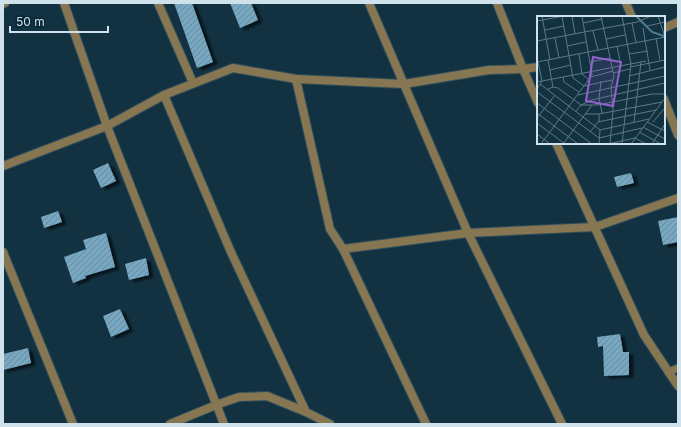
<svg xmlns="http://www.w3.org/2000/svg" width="681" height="427" font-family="Inter,sans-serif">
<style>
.building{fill:url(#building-hatch);filter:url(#shadow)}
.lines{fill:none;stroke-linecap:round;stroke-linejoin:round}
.lane-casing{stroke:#304e5d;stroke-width:9}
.street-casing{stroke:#304e5d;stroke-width:10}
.lane{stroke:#867651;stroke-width:7}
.street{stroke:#867651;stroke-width:8}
.inset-river{fill:none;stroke:#4e7d96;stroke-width:2}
.inset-road{fill:none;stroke:#5e7886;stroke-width:1}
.view{fill:#9462cc;fill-opacity:0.15;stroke:#9462cc;stroke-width:2}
.inset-edge{fill:none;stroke:#cfe1eb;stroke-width:2}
</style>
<defs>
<pattern id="building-hatch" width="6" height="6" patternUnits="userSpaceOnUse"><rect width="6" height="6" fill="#77a7c1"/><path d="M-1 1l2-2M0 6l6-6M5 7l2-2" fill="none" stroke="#66899c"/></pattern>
<filter id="shadow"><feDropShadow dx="4.5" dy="2.5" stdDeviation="1" flood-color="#0009"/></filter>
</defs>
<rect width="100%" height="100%" fill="#123242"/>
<g class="building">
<path d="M174 3H192L213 62 197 68Z"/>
<path d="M230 3H251L258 20 240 28Z"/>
<path d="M108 163 116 181 101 188 93 170Z"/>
<path d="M631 173 634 183 617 187 614 177Z"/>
<path d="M58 211 62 222 44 228 41 217Z"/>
<path d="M678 217V242L663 245 658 221Z"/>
<path d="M106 233 115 267 85 276 86 278 73 283 64 257 86 249 83 240Z"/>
<path d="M146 258 149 275 129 280 125 264Z"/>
<path d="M120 309 129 329 111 337 103 316Z"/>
<path d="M620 334 623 352H629V375L604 376 603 346 598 347 597 337Z"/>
<path d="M28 348 31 363 3 370V354Z"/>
</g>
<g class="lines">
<defs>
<path id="lane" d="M668 372 678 368"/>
<g id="street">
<path d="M64 3 107 126 224 424"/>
<path d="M158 3 193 83"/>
<path d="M369 3 468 233 562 424"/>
<path d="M497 3 523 69 538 103"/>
<path d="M626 3 632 17"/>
<path d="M3 4 5 3"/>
<path d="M664 28 678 22"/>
<path d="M296 79 330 229 343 249 426 424"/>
<path d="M164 95 230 250 306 412"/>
<path d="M664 99 678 135"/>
<path d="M556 143 644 335 678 386"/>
<path d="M3 166 107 126 164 95 233 68 296 79 404 84 489 70 523 69 538 67"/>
<path d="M343 249 468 233 595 227 678 198"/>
<path d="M3 252 73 424"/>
<path d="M170 424 216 405 239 397 267 396 306 412 330 424"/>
</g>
</defs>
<use href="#lane" class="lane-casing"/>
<use href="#street" class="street-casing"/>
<use href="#lane" class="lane"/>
<use href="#street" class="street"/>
</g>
<g transform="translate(537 16)">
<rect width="128" height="128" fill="#123242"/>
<path class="inset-river" d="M99 0 115 16 127 20"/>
<path class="inset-road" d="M5 0 13 44M25 0 36 62 47 70 75 64M35 0 38 18M64 0 77 60 74 71 76 95 73 127M85 0 94 48 85 128M121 0 128 21M0 5 27 0M46 7 65 3M95 7 99 26M110 10 128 6M106 12 113 54M8 14 27 10M56 15 61 34M18 22 22 42M119 22 123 44M69 23 88 19M0 25 100 6 114 0M30 30 49 26M80 30 84 50M42 38 45 58 52 64M92 38 111 35M0 46 128 21M53 46 73 42M93 51 128 44M13 54 34 49M76 57 93 53M92 60 128 51M26 61 27 66 42 76M54 61 76 55M64 65 62 82 65 97M0 66 109 45M3 68 63 114M16 71 21 72 44 89 55 84 128 67M0 73 5 65 1 46M11 73 16 71 11 44M0 76 62 122 105 112M41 79 128 60M0 87 55 128M39 95 44 89H61L115 78H128M0 97 41 128M48 98H62L125 86M0 102 18 79M61 106 119 94M97 106 104 46M110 106 128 115M116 106 128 92M0 107 28 128M106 111 128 123M63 114 112 103M53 116 62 105V98M102 116 124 128M0 118 13 128M4 128 55 59 45 0M26 128 55 89M62 128 63 114M71 128 98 122 109 128M94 128 128 82M115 128 128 108"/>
<path class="view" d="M56 41 84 46 76 90 49 85Z"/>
<rect width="128" height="128" class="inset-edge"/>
</g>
<rect width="681" height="427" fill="none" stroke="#cfe1eb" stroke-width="8"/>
<path d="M10 26v6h98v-6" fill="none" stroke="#cfe1eb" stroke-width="2"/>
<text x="16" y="26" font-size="12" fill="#cfe1eb" stroke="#062837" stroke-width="3" paint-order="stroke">50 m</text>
</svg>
